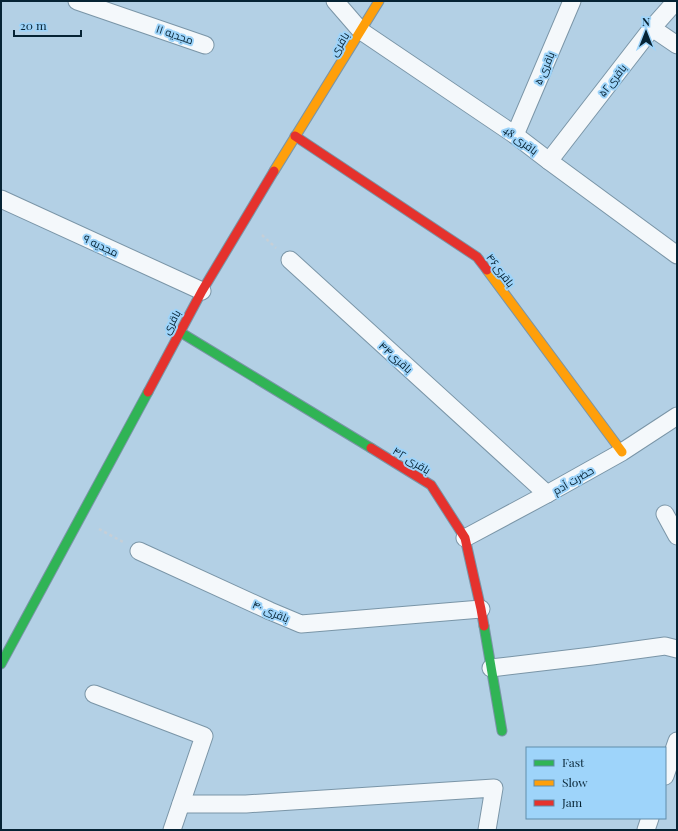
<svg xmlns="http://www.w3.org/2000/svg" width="678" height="831" font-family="'Playfair Display',Cairo,serif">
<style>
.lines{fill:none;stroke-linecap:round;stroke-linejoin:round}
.street-casing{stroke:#7a95a7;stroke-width:19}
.fast-casing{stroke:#7a95a7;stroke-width:11}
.slow-casing{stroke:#7a95a7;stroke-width:11}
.jam-casing{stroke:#7a95a7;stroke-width:11}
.path{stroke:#c6cfd7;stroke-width:2.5;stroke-dasharray:3 3;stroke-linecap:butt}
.street{stroke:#f4f8fb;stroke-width:17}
.fast{stroke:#30b455;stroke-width:9}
.slow{stroke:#ff9f0a;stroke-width:9}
.jam{stroke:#e5322d;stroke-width:9}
.labels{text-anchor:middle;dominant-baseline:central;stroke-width:4;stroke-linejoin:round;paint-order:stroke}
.street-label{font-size:11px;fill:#062334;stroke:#9ed4fa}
</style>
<rect width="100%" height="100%" fill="#b3d0e5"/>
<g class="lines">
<defs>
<g id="street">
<path d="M77 1 205 45"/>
<path d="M335 1 361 31 515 135 549 161 677 255"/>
<path d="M652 28 677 45"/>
<path d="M515 135 572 1"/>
<path d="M549 161 652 28 676 1"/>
<path d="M1 199 202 291"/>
<path d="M290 260 547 494"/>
<path d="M665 514 677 536"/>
<path d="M465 538 547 494 622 452 677 416"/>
<path d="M139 551 270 611 301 624 481 609"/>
<path d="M491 668 592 656 665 646 677 649"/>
<path d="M94 694 204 736 172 830"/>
<path d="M665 776 677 741"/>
<path d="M181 804H246L494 788 487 830"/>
<path d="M646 830 650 818"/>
</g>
<g id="fast">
<path d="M180 332 371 448"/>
<path d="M484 626 502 731"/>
<path d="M1 664 148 392"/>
</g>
<g id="slow">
<path d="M274 171 379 1"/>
<path d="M487 270 622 452"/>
</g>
<g id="jam">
<path d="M295 136 477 257 487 270"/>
<path d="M148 392 202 291 274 171"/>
<path d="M371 448 431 485 465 538 481 609 484 626"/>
</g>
</defs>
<use href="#street" class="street-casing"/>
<use href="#fast" class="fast-casing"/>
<use href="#slow" class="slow-casing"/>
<use href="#jam" class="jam-casing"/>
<g class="path">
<path d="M262 235 276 248"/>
<path d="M99 529 123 542"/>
</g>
<use href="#street" class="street"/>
<use href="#fast" class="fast"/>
<use href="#slow" class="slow"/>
<use href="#jam" class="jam"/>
</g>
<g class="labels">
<g class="street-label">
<text transform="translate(175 34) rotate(19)">مجدیه ۱۱</text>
<text transform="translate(339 44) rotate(-58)">باقری</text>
<text transform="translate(544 68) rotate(-67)">باقری۵۰</text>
<text transform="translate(612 80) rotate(-52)">باقری۵۲</text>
<text transform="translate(521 140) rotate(36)">باقری 48</text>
<text transform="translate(101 245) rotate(25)">مجدیه ۹</text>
<text transform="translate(501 270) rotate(53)">باقری۴۶</text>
<text transform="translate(171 322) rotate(-62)">باقری</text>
<text transform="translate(396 357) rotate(42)">باقری۴۴</text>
<text transform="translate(412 460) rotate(31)">باقری ۴۲</text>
<text transform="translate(573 480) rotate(-30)">حضرت آدم</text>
<text transform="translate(271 611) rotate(23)">باقری ۴۰</text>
</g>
</g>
<rect width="678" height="831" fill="none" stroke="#062334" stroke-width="4"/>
<rect x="526" y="747" width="140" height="72" fill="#9ed4fa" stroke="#618dab"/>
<rect x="534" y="760" width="20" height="6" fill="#30b455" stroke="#618dab"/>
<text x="562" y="767" font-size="12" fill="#062334">Fast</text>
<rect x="534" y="780" width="20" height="6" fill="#ff9f0a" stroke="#618dab"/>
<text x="562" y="787" font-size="12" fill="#062334">Slow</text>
<rect x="534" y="800" width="20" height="6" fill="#e5322d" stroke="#618dab"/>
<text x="562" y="807" font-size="12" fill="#062334">Jam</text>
<g transform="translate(646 32)" stroke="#9ed4fa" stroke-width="3" paint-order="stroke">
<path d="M0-3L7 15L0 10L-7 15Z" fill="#062334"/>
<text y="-6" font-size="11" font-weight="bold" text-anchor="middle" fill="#062334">N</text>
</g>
<path d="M14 30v6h67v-6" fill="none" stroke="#062334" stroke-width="2"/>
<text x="20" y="30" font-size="12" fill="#062334" stroke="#9ed4fa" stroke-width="3" paint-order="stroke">20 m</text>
</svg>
